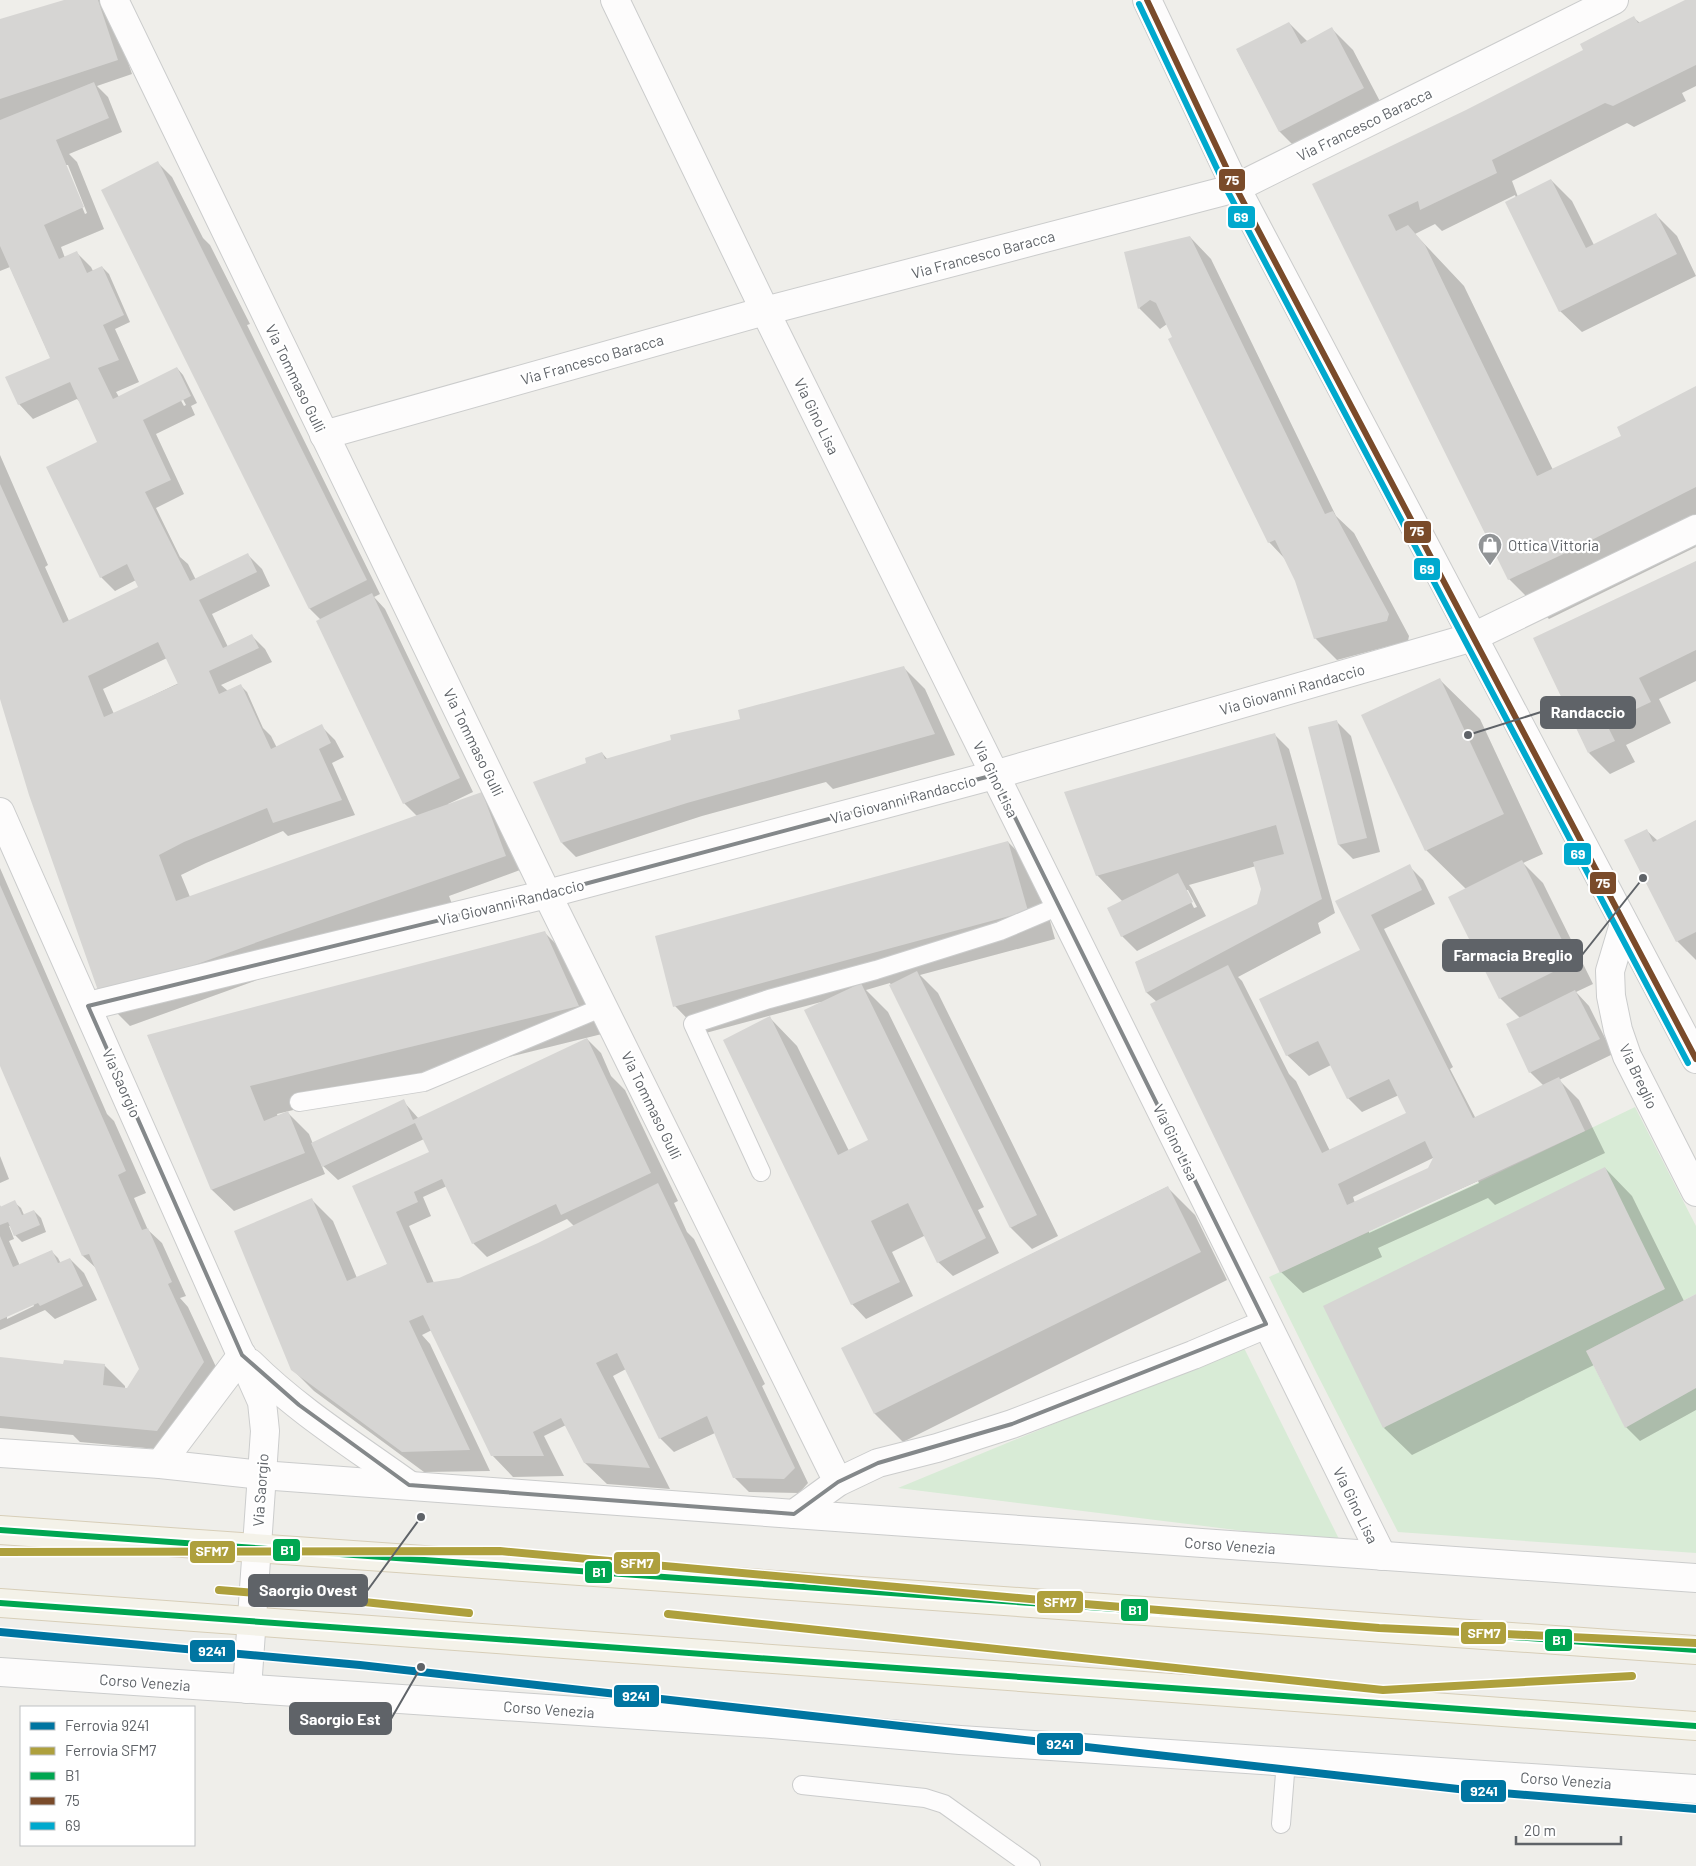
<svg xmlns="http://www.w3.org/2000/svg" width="1696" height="1866" font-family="Barlow,sans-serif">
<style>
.green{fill:#d8ebd6}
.shadow{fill:#0003;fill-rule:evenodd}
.building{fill:#d6d5d3;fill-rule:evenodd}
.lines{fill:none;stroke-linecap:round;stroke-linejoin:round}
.service-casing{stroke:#cbcccc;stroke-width:20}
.minor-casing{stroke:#cbcccc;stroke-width:30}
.tertiary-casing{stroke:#cbcccc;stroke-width:30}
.primary-casing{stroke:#d7ceb8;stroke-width:30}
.service{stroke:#fdfcfc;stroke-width:18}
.minor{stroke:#fdfcfc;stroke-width:28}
.tertiary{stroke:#fdfcfc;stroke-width:28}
.primary{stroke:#f4f2e9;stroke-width:28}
.bus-1-casing{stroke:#fff;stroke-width:10}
.bus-2-casing{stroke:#fff;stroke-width:10}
.bus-3-casing{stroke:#fff;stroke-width:10}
.bus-1{stroke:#00a651;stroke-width:6}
.bus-2{stroke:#7a4b2a;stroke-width:6}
.bus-3{stroke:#00a9ce;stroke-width:6}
.rail-1-casing{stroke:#fff;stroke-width:11}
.rail-2-casing{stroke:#fff;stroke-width:11}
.rail-1{stroke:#0075a1;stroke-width:8}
.rail-2{stroke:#aea03d;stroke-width:8}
.marked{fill:none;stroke:#84888a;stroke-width:4;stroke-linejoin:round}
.labels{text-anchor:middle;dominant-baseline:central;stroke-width:4.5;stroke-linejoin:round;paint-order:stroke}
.street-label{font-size:15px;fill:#5f6368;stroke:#fff}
.poi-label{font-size:15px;fill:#5f6368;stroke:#fff;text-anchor:start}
.leader{fill:none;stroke:#5f6368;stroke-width:2}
.callout-dot{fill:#5f6368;stroke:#fff;stroke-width:2}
.callout{fill:#5f6368;stroke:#5f6368;stroke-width:2}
.callout-label{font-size:16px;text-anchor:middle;font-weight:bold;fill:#fff}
.line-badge{stroke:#fff;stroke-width:2}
.badge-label{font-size:14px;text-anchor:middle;font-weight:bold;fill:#fff}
</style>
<rect width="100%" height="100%" fill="#efeeea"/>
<g class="green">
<path d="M1635 1107 1696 1226V1294L1586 1351 1625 1427 1696 1388V1553L1398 1532 1316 1372 1269 1277 1473 1185Z"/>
<path d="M1243 1346 1341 1543 898 1488Z"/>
</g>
<g class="shadow">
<path d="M68 0H103L109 5 132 74 97 86 108 97 122 132 69 154 77 162 104 229 61 247 65 258 77 253 91 267 93 271 102 267 109 274 130 322 115 329 139 382 116 392 119 397 177 368 183 375 197 403 191 406 195 415 156 434 184 494 156 508 180 557 188 564 196 580 248 555 262 569 270 586 212 614 228 647 251 635 265 649 272 662 221 685 228 691 240 685 247 692 263 728 271 736 277 748 321 726 335 740 344 757 332 763 355 815 288 836 283 831 206 863 181 875 190 897 418 817 404 803 321 620 310 609 172 330 158 163 172 177 203 238 210 245 250 324 247 325 380 594 374 597 385 609 473 792 448 804 449 806 482 793 496 808 520 870 449 896 452 904 293 967 130 1026 102 998 0 696V455L48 565 45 567 69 621 140 588 136 580 115 591 101 577 99 443 80 402 77 399 33 419 19 404 51 359 10 267 0 271V20ZM65 165H68L87 213 85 214ZM174 388H177L186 405 184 406ZM167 658 179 683 114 714 103 689Z"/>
<path d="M1688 0H1696V86L1682 93 1686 101 1634 127 1627 123 1512 181 1518 197 1551 180 1572 201 1594 245 1656 215 1677 236 1696 276 1582 332 1560 311 1515 195 1442 231 1435 224 1415 234 1464 286 1553 470 1623 437 1696 388V519L1685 525 1696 547 1549 619 1509 579 1314 184 1467 111 1585 51 1634 18 1640 23Z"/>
<path d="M1289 23 1308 42 1332 29 1353 50 1384 109 1301 153 1280 132 1237 50Z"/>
<path d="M1190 237 1211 259 1336 516 1354 533 1409 636 1408 641 1337 660 1315 638 1296 581 1286 560 1269 542 1167 324 1160 329 1139 308Z"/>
<path d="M1696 562V681L1659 699 1671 723 1626 745 1635 762 1610 774 1589 753Z"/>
<path d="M904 668 925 689 955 755 833 789 826 782 702 816 576 857 562 843 588 764 602 753 608 760 742 720Z"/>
<path d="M1440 680 1480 719 1543 854 1523 863 1543 883 1593 984 1576 992 1589 1006 1613 1054 1559 1080 1579 1100 1605 1153 1495 1205 1488 1198 1378 1248 1382 1257 1303 1293 1281 1272 1157 1002 1147 993 1136 962 1258 905 1262 889 1256 866 1189 885 1192 889 1206 916 1137 951 1122 936 1109 909 1123 902 1097 875 1275 735 1289 749 1335 913 1318 923 1321 933 1238 977 1242 981 1289 1074 1296 1081 1330 1151 1408 1113 1399 1095 1362 1112 1348 1098 1331 1065 1309 1076 1287 1055 1364 956 1337 902 1409 866 1423 880 1435 904 1384 929 1453 1067 1450 1069 1476 1119 1544 1086 1530 1072 1507 1024 1520 1018 1500 998 1466 889 1426 850ZM1185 890H1188L1197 907 1194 908ZM1435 1157 1429 1169 1355 1203 1353 1197ZM1478 1181 1479 1183 1369 1233V1230Z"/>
<path d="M1337 722 1351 736 1380 852 1353 859 1339 845Z"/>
<path d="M1696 822V960L1677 941 1646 830 1658 841Z"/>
<path d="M1008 842 1036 870 1055 939 920 975 938 993 1058 1236 1032 1249 1011 1228 890 983 866 990 888 1012 984 1207 978 1210 999 1253 953 1276 938 1262 926 1235 892 1252 913 1296 866 1319 852 1304 770 1018 797 1046 849 1151 869 1141 821 1002 702 1034 675 1006Z"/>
<path d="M0 868 107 1114 114 1121 146 1193 134 1198 148 1230 162 1243 186 1296 180 1298 188 1307 224 1384 178 1451 80 1442 73 1435 0 1428V1358L63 1365H104L125 1386V1389H128L140 1369 96 1268 83 1256 0 1063Z"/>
<path d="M544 932 572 960 606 1033 277 1114 278 1117 288 1113 309 1134 313 1144 403 1101 419 1119 587 1039 601 1053 611 1076 625 1090 678 1201 674 1203 687 1232 694 1239 765 1384 762 1386 808 1483 799 1493 749 1492 734 1477 715 1433 674 1452 660 1438 626 1369 613 1376 670 1489 607 1484 585 1463 566 1425 544 1436 564 1476 513 1477 492 1455 432 1330 422 1335 430 1344 490 1471 424 1472 314 1391 292 1369 312 1200 333 1221 357 1278 388 1264 354 1187 431 1153 424 1139 338 1180 321 1164 325 1174 234 1211 212 1190 148 1036ZM447 1186 473 1243 487 1257 567 1219 574 1226 462 1284 434 1283 409 1226 431 1216 423 1197Z"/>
<path d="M0 1156 9 1179 0 1183Z"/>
<path d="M1605 1168 1632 1196 1684 1301 1696 1295V1410L1640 1441 1626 1427 1594 1365 1412 1455 1384 1428Z"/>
<path d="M1167 1187 1195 1215 1227 1280 903 1442 875 1414 843 1348Z"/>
<path d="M14 1202 21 1208 24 1215 34 1211 41 1218 46 1232 22 1242 15 1235 11 1226H9L14 1239 9 1241 20 1266 51 1251 58 1258 61 1264 70 1259 84 1273 97 1300 55 1319 45 1310 0 1330V1205L1 1208ZM33 1304 34 1306 7 1319V1316Z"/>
</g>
<g class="building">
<path d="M64 0H98L118 60 0 99V19Z"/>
<path d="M1685 0H1696V65L1613 106 1605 103 1492 160 1497 173 1420 210 1418 201 1388 215 1396 231 1408 225 1425 245 1537 476 1621 436 1617 427 1696 386V487L1572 550 1508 580 1312 184 1466 110 1583 50 1580 44 1634 16 1638 23Z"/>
<path d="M1289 22 1301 44 1332 27 1364 88 1279 132 1236 49Z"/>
<path d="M94 82 109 118 56 140 84 207 44 225 59 259 77 251 87 273 102 266 124 315 103 325 119 360 98 368 113 399 177 367 191 396 143 420 171 480 145 492 190 581 248 553 257 572 199 600 223 648 252 634 259 648 209 671 219 694 241 684 271 749 322 724 331 743 319 749 342 800 273 823 267 808 184 842 159 855 176 901 482 792 506 856 266 939 101 999 29 795 0 699V484L63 623 138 587 127 564 100 578 46 467 97 442 70 382 18 405 5 377 50 358 0 246V120ZM158 642 178 684 104 717 88 676Z"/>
<path d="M158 161 367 580 309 609 101 190Z"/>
<path d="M1551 179 1586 248 1656 213 1677 254 1559 312 1505 202Z"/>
<path d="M1190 236 1325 514 1333 511 1389 614 1387 621 1314 639 1295 581 1275 540 1268 543 1168 339 1172 337 1156 303 1150 300 1138 309 1124 252Z"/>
<path d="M1696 561V650L1639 678 1651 702 1606 723 1615 741 1588 753 1533 638Z"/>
<path d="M372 593 460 778 403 804 316 621Z"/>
<path d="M904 666 935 734 687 803 561 843 533 782 586 763 585 758 602 752 605 759 671 740 670 735 740 719 738 710Z"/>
<path d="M1440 678 1504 814 1425 851 1361 715Z"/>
<path d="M1337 720 1367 838 1338 845 1308 727Z"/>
<path d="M1275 733 1322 899 1146 993 1135 962 1257 904 1261 889 1253 862 1284 854 1276 825 1096 876 1064 792Z"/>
<path d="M1696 820V932L1676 942 1624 840 1647 829 1653 842Z"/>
<path d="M1008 841 1028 911 673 1007 655 936Z"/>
<path d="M1522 860 1573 962 1499 999 1448 897Z"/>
<path d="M1410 864 1422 890 1371 915 1473 1118 1559 1077 1585 1131 1280 1273 1150 1004 1228 965 1322 1153 1406 1113 1389 1079 1347 1099 1318 1041 1286 1056 1259 999 1360 950 1335 901ZM1425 1141 1433 1158 1428 1168 1347 1205 1338 1184Z"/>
<path d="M1178 873 1193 902 1121 937 1107 908Z"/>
<path d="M0 885 126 1171 118 1175 142 1230 148 1228 172 1282 168 1284 204 1362 157 1431 0 1416V1357L63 1364 64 1360 105 1364 103 1385 127 1388 139 1369 89 1254 82 1256 0 1066Z"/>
<path d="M545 931 579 1006 250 1086 264 1121 288 1111 305 1153 211 1190 147 1035Z"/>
<path d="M917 971 1037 1215 1010 1228 889 985Z"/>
<path d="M861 983 986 1238 937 1263 908 1203 871 1221 900 1282 851 1305 723 1040 770 1016 838 1155 868 1140 804 1010Z"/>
<path d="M1575 990 1600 1039 1529 1073 1506 1024Z"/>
<path d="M587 1038 651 1173 561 1215 556 1204 472 1244 442 1179 414 1192 418 1202 396 1212 427 1283 459 1278 538 1243 658 1183 795 1468 784 1479 733 1478 707 1416 659 1439 617 1353 596 1363 650 1468 584 1463 561 1418 533 1432 544 1456H491L423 1315 409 1321 470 1450 402 1452 291 1370 234 1231 312 1198 347 1281 387 1264 352 1186 429 1152 415 1123 322 1167 311 1143 404 1099 413 1120Z"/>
<path d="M1605 1167 1665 1289 1383 1428 1323 1306Z"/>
<path d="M1168 1186 1201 1252 874 1414 841 1348Z"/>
<path d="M15 1200 22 1215 34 1210 40 1225 14 1236 8 1222 0 1225V1207Z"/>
<path d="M0 1236 13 1267 52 1250 58 1263 70 1258 83 1286 40 1306 38 1303 0 1320Z"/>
<path d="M1696 1294V1388L1625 1428 1586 1351Z"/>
</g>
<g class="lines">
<defs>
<g id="service">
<path d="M299 1102 424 1082 603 1007"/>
<path d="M761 1172 693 1024 769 999 876 970 1000 931 1059 906"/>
<path d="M802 1785 925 1798 944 1804 1031 1866"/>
<path d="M1281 1824 1286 1761"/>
</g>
<g id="minor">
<path d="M114 0 547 894 838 1482"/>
<path d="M615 0 765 311 1382 1556"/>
<path d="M324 435 765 311 1236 188 1614 0"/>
<path d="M0 812 262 1402 265 1431 247 1689"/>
<path d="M1624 924 1610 971 1611 996 1618 1030 1627 1056 1696 1192"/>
<path d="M88 1006 547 894 994 775 1473 637 1696 529"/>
<path d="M250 1363C297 1410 355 1446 409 1485"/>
<path d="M0 1453 160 1464 261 1475 794 1514 838 1482 878 1463 937 1448 1012 1424 1193 1355 1266 1324"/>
<path d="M160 1464 242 1355"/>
<path d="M794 1514 1696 1578"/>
<path d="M0 1672 772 1724 960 1740 1696 1789"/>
</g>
<path id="tertiary" d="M1147 0 1236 188 1696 1059"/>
<g id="primary">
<path d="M0 1530 1696 1650"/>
<path d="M0 1603 1696 1726"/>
</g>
</defs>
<use href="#service" class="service-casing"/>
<use href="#minor" class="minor-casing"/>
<use href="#tertiary" class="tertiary-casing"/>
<use href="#primary" class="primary-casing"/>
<use href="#service" class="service"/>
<use href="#minor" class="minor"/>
<use href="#tertiary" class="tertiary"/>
<use href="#primary" class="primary"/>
<defs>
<g id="bus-1">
<path d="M0 1530 1696 1650"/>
<path d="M0 1603 1696 1726"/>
</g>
<path id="bus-2" d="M1147 0 1236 188 1696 1059"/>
<path id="bus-3" d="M1139 4 1228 192 1688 1063"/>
</defs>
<use href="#bus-1" class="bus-1-casing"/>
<use href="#bus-2" class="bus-2-casing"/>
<use href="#bus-3" class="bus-3-casing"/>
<use href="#bus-1" class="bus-1"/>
<use href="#bus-2" class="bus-2"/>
<use href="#bus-3" class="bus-3"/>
<defs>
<path id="rail-1" d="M0 1632 360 1665 1467 1790 1696 1809"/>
<g id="rail-2">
<path d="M0 1552 500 1551 1085 1604 1379 1628 1696 1643"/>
<path d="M219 1590 364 1602 469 1613"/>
<path d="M668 1614 1383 1690 1632 1676"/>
</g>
</defs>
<use href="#rail-1" class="rail-1-casing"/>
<use href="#rail-2" class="rail-2-casing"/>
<use href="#rail-1" class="rail-1"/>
<use href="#rail-2" class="rail-2"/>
</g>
<path class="marked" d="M994 775 1266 1324 1012 1424 878 1463 838 1482 794 1514 409 1485 299 1405 242 1355 88 1006 547 894Z"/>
<defs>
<symbol id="shop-pin" viewBox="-11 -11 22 30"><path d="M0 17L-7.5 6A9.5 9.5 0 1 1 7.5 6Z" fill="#919496" stroke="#fff"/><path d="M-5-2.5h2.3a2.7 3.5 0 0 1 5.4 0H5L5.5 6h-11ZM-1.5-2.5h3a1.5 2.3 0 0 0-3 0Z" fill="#fff"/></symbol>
</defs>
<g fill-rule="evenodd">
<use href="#shop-pin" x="1476" y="531" width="28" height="38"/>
</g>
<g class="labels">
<g class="street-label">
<text transform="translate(1364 124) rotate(-26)">Via Francesco Baracca</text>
<text transform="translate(983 254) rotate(-15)">Via Francesco Baracca</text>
<text transform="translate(592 359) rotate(-16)">Via Francesco Baracca</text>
<text transform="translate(296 378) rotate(64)">Via Tommaso Gulli</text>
<text transform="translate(817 416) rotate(64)">Via Gino Lisa</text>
<text transform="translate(1292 689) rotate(-16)">Via Giovanni Randaccio</text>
<text transform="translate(474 742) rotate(64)">Via Tommaso Gulli</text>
<text transform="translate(996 779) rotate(64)">Via Gino Lisa</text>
<text transform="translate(903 799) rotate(-15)">Via Giovanni Randaccio</text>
<text transform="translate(511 902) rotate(-14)">Via Giovanni Randaccio</text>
<text transform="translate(1639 1076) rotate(65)">Via Breglio</text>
<text transform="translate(122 1083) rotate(66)">Via Saorgio</text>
<text transform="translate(652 1105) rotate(64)">Via Tommaso Gulli</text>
<text transform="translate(1176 1142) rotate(64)">Via Gino Lisa</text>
<text transform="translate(260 1490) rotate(-86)">Via Saorgio</text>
<text transform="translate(1356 1505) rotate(64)">Via Gino Lisa</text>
<text transform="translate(1230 1545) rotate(4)">Corso Venezia</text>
<text transform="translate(145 1682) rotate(4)">Corso Venezia</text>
<text transform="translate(549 1709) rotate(4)">Corso Venezia</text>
<text transform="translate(1566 1780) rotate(4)">Corso Venezia</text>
</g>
<g class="poi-label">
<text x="1508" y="545">Ottica Vittoria</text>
</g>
</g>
<path class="leader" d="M1468 735L1541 712M1643 878L1582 955M421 1517L367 1591M421 1667L391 1719"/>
<g class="callout-dot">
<circle cx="1468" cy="735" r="5"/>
<circle cx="1643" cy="878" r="5"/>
<circle cx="421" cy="1517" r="5"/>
<circle cx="421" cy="1667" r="5"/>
</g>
<g class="callout">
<rect x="1541" y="697" width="94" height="31" rx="5"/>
<rect x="1443" y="940" width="139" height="31" rx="5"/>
<rect x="249" y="1575" width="118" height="31" rx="5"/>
<rect x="290" y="1703" width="101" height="31" rx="5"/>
</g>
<g class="callout-label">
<text x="1588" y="718">Randaccio</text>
<text x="1513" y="961">Farmacia Breglio</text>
<text x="308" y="1596">Saorgio Ovest</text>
<text x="340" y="1725">Saorgio Est</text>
</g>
<g class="line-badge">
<rect x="1218" y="168" width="28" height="24" rx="5" fill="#7a4b2a"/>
<rect x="1227" y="205" width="29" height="24" rx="5" fill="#00a9ce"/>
<rect x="1403" y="520" width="29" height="24" rx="5" fill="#7a4b2a"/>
<rect x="1413" y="557" width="28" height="24" rx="5" fill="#00a9ce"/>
<rect x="1563" y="842" width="29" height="24" rx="5" fill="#00a9ce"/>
<rect x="1589" y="871" width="28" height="24" rx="5" fill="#7a4b2a"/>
<rect x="272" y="1538" width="29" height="24" rx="5" fill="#00a651"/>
<rect x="189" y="1540" width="47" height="24" rx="5" fill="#aea03d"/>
<rect x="613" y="1551" width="48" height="24" rx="5" fill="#aea03d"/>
<rect x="584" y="1560" width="29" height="24" rx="5" fill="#00a651"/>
<rect x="1036" y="1590" width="48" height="24" rx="5" fill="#aea03d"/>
<rect x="1120" y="1598" width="29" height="24" rx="5" fill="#00a651"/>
<rect x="1460" y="1621" width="47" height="24" rx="5" fill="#aea03d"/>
<rect x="1544" y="1628" width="29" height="24" rx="5" fill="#00a651"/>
<rect x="189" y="1639" width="47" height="24" rx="5" fill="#0075a1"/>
<rect x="613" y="1684" width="47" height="24" rx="5" fill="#0075a1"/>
<rect x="1036" y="1732" width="48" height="24" rx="5" fill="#0075a1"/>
<rect x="1460" y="1779" width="47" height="24" rx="5" fill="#0075a1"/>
</g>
<g class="badge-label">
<text x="1232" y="185">75</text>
<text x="1241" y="222">69</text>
<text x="1417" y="536">75</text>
<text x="1427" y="574">69</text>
<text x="1578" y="859">69</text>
<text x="1603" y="888">75</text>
<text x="287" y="1555">B1</text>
<text x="212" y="1556">SFM7</text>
<text x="637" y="1568">SFM7</text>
<text x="599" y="1577">B1</text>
<text x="1060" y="1607">SFM7</text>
<text x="1135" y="1615">B1</text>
<text x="1484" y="1638">SFM7</text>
<text x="1559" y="1645">B1</text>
<text x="212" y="1656">9241</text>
<text x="636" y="1701">9241</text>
<text x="1060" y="1749">9241</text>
<text x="1484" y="1796">9241</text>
</g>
<rect x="20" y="1706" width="175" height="140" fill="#ffffff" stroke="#bfc1c3"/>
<rect x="30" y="1722" width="25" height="8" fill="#0075a1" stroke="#bfc1c3"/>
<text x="65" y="1731" font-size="15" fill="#5f6368">Ferrovia 9241</text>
<rect x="30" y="1747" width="25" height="8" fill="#aea03d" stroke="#bfc1c3"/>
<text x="65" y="1756" font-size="15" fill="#5f6368">Ferrovia SFM7</text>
<rect x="30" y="1772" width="25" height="8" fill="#00a651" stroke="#bfc1c3"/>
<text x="65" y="1781" font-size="15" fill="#5f6368">B1</text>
<rect x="30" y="1797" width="25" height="8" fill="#7a4b2a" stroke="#bfc1c3"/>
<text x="65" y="1806" font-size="15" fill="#5f6368">75</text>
<rect x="30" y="1822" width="25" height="8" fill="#00a9ce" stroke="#bfc1c3"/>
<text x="65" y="1831" font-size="15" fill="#5f6368">69</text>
<path d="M1516 1836v8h105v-8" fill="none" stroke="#5f6368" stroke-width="2.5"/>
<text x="1524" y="1836" font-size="15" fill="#5f6368" stroke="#ffffff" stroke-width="4" paint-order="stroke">20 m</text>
</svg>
